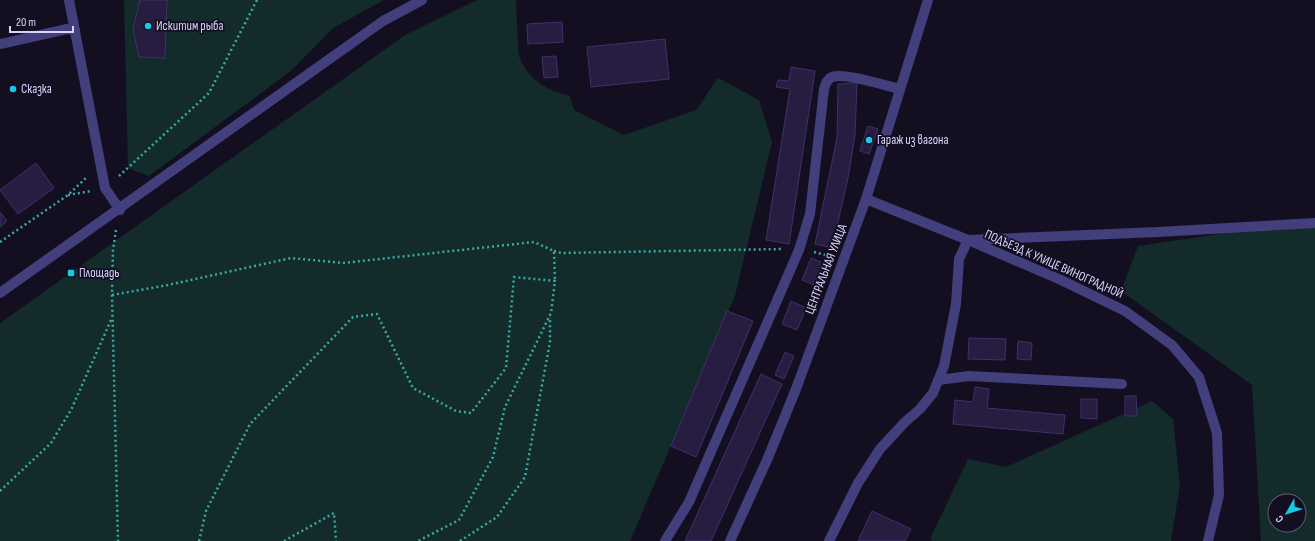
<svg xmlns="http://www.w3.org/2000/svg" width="1315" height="541" font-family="'Sofia Sans Condensed',sans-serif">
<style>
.green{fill:#132b2b;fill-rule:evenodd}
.building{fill:#261d41;stroke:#3f316b}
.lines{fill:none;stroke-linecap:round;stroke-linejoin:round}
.path{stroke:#38aaa8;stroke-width:2.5;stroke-dasharray:2 3;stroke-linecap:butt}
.service{stroke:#433e7c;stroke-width:10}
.minor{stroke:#433e7c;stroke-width:10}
.tertiary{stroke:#433e7c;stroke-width:10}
.poi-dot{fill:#13cae8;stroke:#130f21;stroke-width:1.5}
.labels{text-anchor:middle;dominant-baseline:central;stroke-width:3.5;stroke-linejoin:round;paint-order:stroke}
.poi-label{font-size:13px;fill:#d9d3fb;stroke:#130f21;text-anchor:start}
.street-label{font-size:13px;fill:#d9d3fb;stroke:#130f21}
</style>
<rect width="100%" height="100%" fill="#130f21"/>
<g class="green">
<path d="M124 0H384L333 28 292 70 149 176 128 168Z"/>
<path d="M477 0H516C517 11 517 51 520 59 530 81 547 90 570 96L574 110 624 135 696 110 718 78 759 100 772 142 735 296 630 541H0V323L405 35Z"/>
<path d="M1315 222V541H1261L1252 385 1121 291 1138 246 1294 223ZM1275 501H1299V525H1275Z"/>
<path d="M1152 401 1173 419 1180 485 1171 541H932L930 539 968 459 1006 467Z"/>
</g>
<g class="building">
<path d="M140 0H167L165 58 139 57 133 29Z"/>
<path d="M562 22 563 42 528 44 527 24Z"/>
<path d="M665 39 669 79 591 87 587 47Z"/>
<path d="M556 56 558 77 544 78 542 57Z"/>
<path d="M791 67 815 71 789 244 766 240 790 89 776 87 778 80 789 81Z"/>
<path d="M857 83 855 135 848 178 832 248 815 244 837 138 838 84Z"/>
<path d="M868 126 878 129 869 154 860 151Z"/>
<path d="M36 163 54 188 18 214 0 190Z"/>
<path d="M0 212 7 221 0 227Z"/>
<path d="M811 258 828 265 819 287 802 280Z"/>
<path d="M791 301 806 308 797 330 782 324Z"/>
<path d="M727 311 753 321 696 457 671 446Z"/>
<path d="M969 338 1006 339 1005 360 968 359Z"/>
<path d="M1018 341 1032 343 1031 360 1017 359Z"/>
<path d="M785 352 794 356 784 379 775 375Z"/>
<path d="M761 374 782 384 711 541H685Z"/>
<path d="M975 387 989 389 987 408 1065 415 1063 434 953 424 955 400 973 402Z"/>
<path d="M1125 396H1136L1137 416H1125Z"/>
<path d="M1081 399H1097V419L1081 418Z"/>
<path d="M872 511 911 529 905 541H858Z"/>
</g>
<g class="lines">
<g class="path">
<path d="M119 176 209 93 257 0"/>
<path d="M68 195 91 191"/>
<path d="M116 230 113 250 112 295 118 541"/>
<path d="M0 242 68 195 87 177"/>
<path d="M554 251 561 253 783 249"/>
<path d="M814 252 829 256"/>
<path d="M112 295 168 285 291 258 343 263 534 242 554 251 555 281"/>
<path d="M0 491 51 443 71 410 111 320"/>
<path d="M199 541 206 511 250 424 353 317 377 314 413 388 456 411 471 413 506 368 514 277 555 281 551 313 505 407 493 457 459 520 418 541"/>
<path d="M284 541 334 513 336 541"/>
<path d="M460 541 497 517 525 477 550 342V317"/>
</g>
<g class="service">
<path d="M69 0 105 188 120 210"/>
<path d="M0 44 67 29 75 30"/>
<path d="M866 199 968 240 1158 232 1315 223"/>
<path d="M938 380 969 376 1122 384"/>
<path d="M665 541 689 502 799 250 810 214 824 89C825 85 827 79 832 77 844 72 886 86 900 89"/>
<path d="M829 541 858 483 880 449 905 422 920 409 933 393 944 366 956 304 959 259 968 240"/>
</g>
<g class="minor">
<path d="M968 240 1061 280 1125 311 1172 345 1199 377 1217 433 1219 495 1208 541"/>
<path d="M730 541 767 460 796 389 866 199 928 0"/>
</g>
<path class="tertiary" d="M0 293 383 21 422 0"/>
</g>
<g class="poi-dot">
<circle cx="148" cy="26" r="4"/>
<circle cx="13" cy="89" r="4"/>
<circle cx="869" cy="140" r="4"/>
<rect x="67" y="269" width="8" height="8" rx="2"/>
</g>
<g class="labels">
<g class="poi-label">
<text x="156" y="26">Искитим рыба</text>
<text x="21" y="89">Сказка</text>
<text x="877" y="140">Гараж из вагона</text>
<text x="79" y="273">Площадь</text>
</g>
<g class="street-label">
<text transform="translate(1054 264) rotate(24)">ПОДЪЕЗД К УЛИЦЕ ВИНОГРАДНОЙ</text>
<text transform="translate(826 269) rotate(-69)">ЦЕНТРАЛЬНАЯ УЛИЦА</text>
</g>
</g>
<g transform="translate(1287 513) rotate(231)"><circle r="19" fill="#130f21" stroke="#625d78"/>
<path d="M0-3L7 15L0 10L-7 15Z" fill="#13cae8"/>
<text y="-6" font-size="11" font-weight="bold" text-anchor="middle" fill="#d9d3fb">С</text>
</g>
<path d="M10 26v6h63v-6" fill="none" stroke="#d9d3fb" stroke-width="2"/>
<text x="16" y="26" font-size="12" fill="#d9d3fb" stroke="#130f21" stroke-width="3" paint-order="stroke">20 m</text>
</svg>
